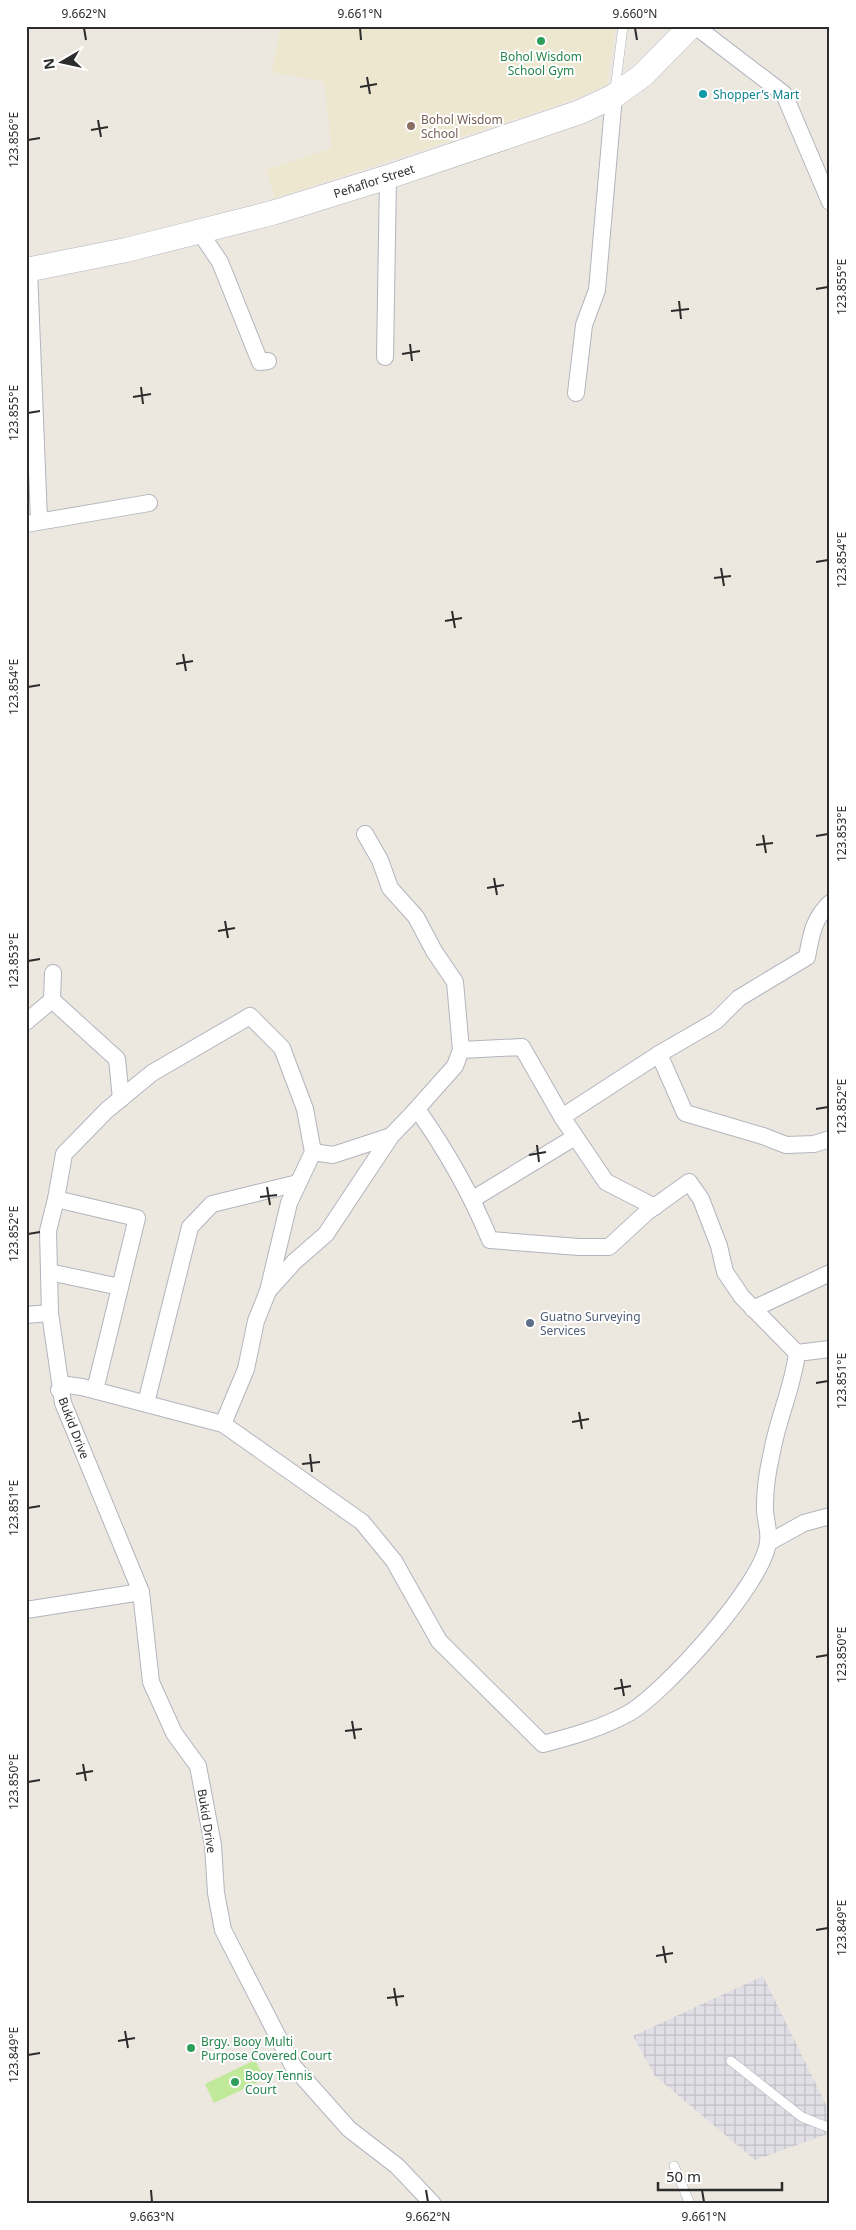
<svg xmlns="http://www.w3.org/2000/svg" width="856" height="2230" font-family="'Noto Sans',sans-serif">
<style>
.industrial{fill:url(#industrial-grid)}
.education{fill:#eee7cf}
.pitch{fill:#c0e999}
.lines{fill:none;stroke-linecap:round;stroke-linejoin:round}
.service-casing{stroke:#b2b4bf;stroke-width:10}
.minor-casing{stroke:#b2b4bf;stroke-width:18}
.secondary-casing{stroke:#b2b4bf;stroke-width:25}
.service{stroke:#fff;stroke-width:9}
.minor{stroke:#fff;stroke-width:16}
.secondary{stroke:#fff;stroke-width:24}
.ticks{fill:none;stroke:#2c2c2c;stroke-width:2}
.leisure-dot{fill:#2e9e5b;stroke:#fff;stroke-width:2}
.culture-dot{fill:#0f9aa8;stroke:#fff;stroke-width:2}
.education-dot{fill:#8d6e63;stroke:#fff;stroke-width:2}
.service-dot{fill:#5c6f8a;stroke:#fff;stroke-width:2}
.labels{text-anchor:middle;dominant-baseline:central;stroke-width:4;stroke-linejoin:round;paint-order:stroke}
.leisure-label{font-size:12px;fill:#27864d;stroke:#fff;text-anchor:start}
.culture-label{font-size:12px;fill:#0d838f;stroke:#fff;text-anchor:start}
.education-label{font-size:12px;fill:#785e54;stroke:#fff;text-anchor:start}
.street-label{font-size:12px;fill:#2c2c2c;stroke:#fff}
.service-label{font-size:12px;fill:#4e5e75;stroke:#fff;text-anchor:start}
.neatline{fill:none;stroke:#2c2c2c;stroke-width:2}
.ticks-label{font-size:12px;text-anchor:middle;fill:#2c2c2c}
</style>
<defs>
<pattern id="industrial-grid" width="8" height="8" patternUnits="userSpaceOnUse" patternTransform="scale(1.25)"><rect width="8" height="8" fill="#e1dfe6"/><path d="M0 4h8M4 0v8" fill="none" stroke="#c1c0c5"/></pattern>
</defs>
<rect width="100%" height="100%" fill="#ede8df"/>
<path class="industrial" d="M763 1976 830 2113V2133L755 2160 655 2076 633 2036Z"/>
<path class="education" d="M281 26H615L607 85 561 104 275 198 266 170 332 148 324 82 272 72Z"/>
<path class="pitch" d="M255 2060 265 2079 214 2103 205 2084Z"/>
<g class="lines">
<defs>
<g id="service">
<path d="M615 90 623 26"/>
<path d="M731 2061 802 2117 830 2128"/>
<path d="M674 2166 690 2204"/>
</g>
<g id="minor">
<path d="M695 26 784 94 830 202"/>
<path d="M199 231 220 262 260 362 268 361"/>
<path d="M29 270 39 520"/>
<path d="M385 357 388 177"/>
<path d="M576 393 584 325 597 290 614 96"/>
<path d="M26 524 149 503"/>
<path d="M365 834 380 860 390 888 416 917 434 951 455 982 461 1050 455 1066 414 1112"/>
<path d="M52 1000 117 1059 121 1099"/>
<path d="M26 1022 52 1000 53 973"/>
<path d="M461 1050 522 1047 562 1117"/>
<path d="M659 1054 685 1113 763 1136 786 1145 814 1144 830 1139"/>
<path d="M313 1152 333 1155 391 1136"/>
<path d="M56 1199 137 1218 95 1390"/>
<path d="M473 1199 575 1137"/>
<path d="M655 1207 606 1182 562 1117 659 1054 716 1021 739 998 807 957C811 936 813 919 830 903"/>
<path d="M49 1272 120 1287"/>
<path d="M268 1291 289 1203 313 1152 305 1109 282 1048 250 1016 152 1073 107 1110 64 1154 56 1199 48 1231 50 1313 63 1403 141 1592 151 1682 174 1733 198 1766 213 1845 216 1893 223 1930 293 2066 349 2129 397 2166 433 2204"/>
<path d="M753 1309 830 1273"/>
<path d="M26 1315 50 1313"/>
<path d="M59 1390 67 1385 82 1387 223 1424 362 1522 394 1561 439 1641 543 1744C573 1736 602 1728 629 1713 664 1693 764 1583 768 1542 770 1530 764 1517 765 1505 765 1488 768 1469 772 1452 778 1418 793 1387 797 1353L830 1349"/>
<path d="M146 1403 190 1227 212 1204 298 1183"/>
<path d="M223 1424 246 1369 256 1321 268 1291 294 1262 326 1234 391 1136 417 1109C446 1150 471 1194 490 1240L579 1247H609L647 1212 689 1182 701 1199 719 1246 725 1272 742 1297 797 1353"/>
<path d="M768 1543 804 1523 830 1516"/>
<path d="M26 1610 141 1592"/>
</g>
<path id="secondary" d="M26 270 126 250 272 213 388 177 580 112 614 96 643 75 691 26"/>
</defs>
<use href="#service" class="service-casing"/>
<use href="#minor" class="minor-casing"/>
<use href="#secondary" class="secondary-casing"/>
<use href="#service" class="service"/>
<use href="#minor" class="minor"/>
<use href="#secondary" class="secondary"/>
</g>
<path class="ticks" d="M84 28 86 40M360 28 361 40M635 28 637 40M367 77 370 94M360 87 377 84M98 120 101 137M91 130 108 127M28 140 40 138M816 289 828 287M679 301 681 319M671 311 689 309M410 344 412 361M402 354 420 351M141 387 143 404M133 397 151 394M28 413 40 411M816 562 828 560M721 568 724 586M714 578 731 576M452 611 455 628M445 621 462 618M183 654 186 671M176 664 193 661M28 687 40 685M763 835 766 853M816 836 828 834M756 845 773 843M494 878 497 895M487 888 504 885M225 921 228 938M218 931 235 928M28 961 40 959M816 1109 828 1107M537 1145 539 1162M529 1155 546 1152M267 1187 270 1205M260 1197 277 1195M28 1234 40 1232M816 1383 828 1381M579 1412 582 1429M572 1422 589 1419M310 1454 312 1472M302 1464 320 1462M28 1508 40 1506M816 1657 828 1655M621 1679 624 1696M614 1689 631 1686M352 1721 355 1739M345 1731 362 1729M83 1764 86 1781M76 1774 93 1771M28 1782 40 1780M816 1930 828 1928M663 1946 666 1963M656 1956 673 1953M394 1988 397 2006M387 1998 404 1996M125 2031 128 2048M118 2041 135 2038M28 2055 40 2053M151 2190 152 2202M426 2190 428 2202M702 2190 704 2202"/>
<g class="leisure-dot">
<circle cx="541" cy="41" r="5"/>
<circle cx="191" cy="2048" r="5"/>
<circle cx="235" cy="2082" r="5"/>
</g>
<circle class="culture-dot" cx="703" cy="94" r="5"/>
<circle class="education-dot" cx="411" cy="126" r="5"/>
<circle class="service-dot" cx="530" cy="1323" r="5"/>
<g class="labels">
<g class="leisure-label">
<text x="541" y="56" text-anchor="middle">Bohol Wisdom<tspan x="541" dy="14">School Gym</tspan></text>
<text x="201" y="2041">Brgy. Booy Multi<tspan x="201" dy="14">Purpose Covered Court</tspan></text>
<text x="245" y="2075">Booy Tennis<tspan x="245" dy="14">Court</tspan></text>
</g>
<g class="culture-label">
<text x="713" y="94">Shopper's Mart</text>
</g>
<g class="education-label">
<text x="421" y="119">Bohol Wisdom<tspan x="421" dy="14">School</tspan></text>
</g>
<g class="street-label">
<text transform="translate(374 181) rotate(-18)">Peñaflor Street</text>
<text transform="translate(74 1428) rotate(69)">Bukid Drive</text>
<text transform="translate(207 1821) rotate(81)">Bukid Drive</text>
</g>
<g class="service-label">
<text x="540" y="1316">Guatno Surveying<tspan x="540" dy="14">Services</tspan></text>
</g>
</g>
<rect width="856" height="2230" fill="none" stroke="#ffffff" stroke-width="55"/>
<g transform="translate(62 62) rotate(261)" stroke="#ffffff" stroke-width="4" paint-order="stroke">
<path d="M0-4L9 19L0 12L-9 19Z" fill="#2c2c2c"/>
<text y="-8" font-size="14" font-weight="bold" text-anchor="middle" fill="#2c2c2c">N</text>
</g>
<path d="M658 2182v8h124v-8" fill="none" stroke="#2c2c2c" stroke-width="2.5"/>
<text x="666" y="2182" font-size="15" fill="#2c2c2c" stroke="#ffffff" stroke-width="4" paint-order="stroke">50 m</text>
<rect x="28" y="28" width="800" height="2174" class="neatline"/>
<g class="ticks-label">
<text x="84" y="18">9.662°N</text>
<text x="360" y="18">9.661°N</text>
<text x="635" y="18">9.660°N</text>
<text transform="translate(14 140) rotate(-90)" y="4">123.856°E</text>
<text transform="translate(842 287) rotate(-90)" y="4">123.855°E</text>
<text transform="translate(14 413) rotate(-90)" y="4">123.855°E</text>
<text transform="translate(842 560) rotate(-90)" y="4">123.854°E</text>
<text transform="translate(14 687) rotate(-90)" y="4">123.854°E</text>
<text transform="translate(842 834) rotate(-90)" y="4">123.853°E</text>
<text transform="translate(14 961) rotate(-90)" y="4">123.853°E</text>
<text transform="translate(842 1107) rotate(-90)" y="4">123.852°E</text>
<text transform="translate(14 1234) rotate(-90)" y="4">123.852°E</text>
<text transform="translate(842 1381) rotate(-90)" y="4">123.851°E</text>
<text transform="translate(14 1508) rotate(-90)" y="4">123.851°E</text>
<text transform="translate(842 1655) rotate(-90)" y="4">123.850°E</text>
<text transform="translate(14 1782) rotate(-90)" y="4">123.850°E</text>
<text transform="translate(842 1928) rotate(-90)" y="4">123.849°E</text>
<text transform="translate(14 2055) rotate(-90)" y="4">123.849°E</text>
<text x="152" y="2221">9.663°N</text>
<text x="428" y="2221">9.662°N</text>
<text x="704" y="2221">9.661°N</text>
</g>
</svg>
